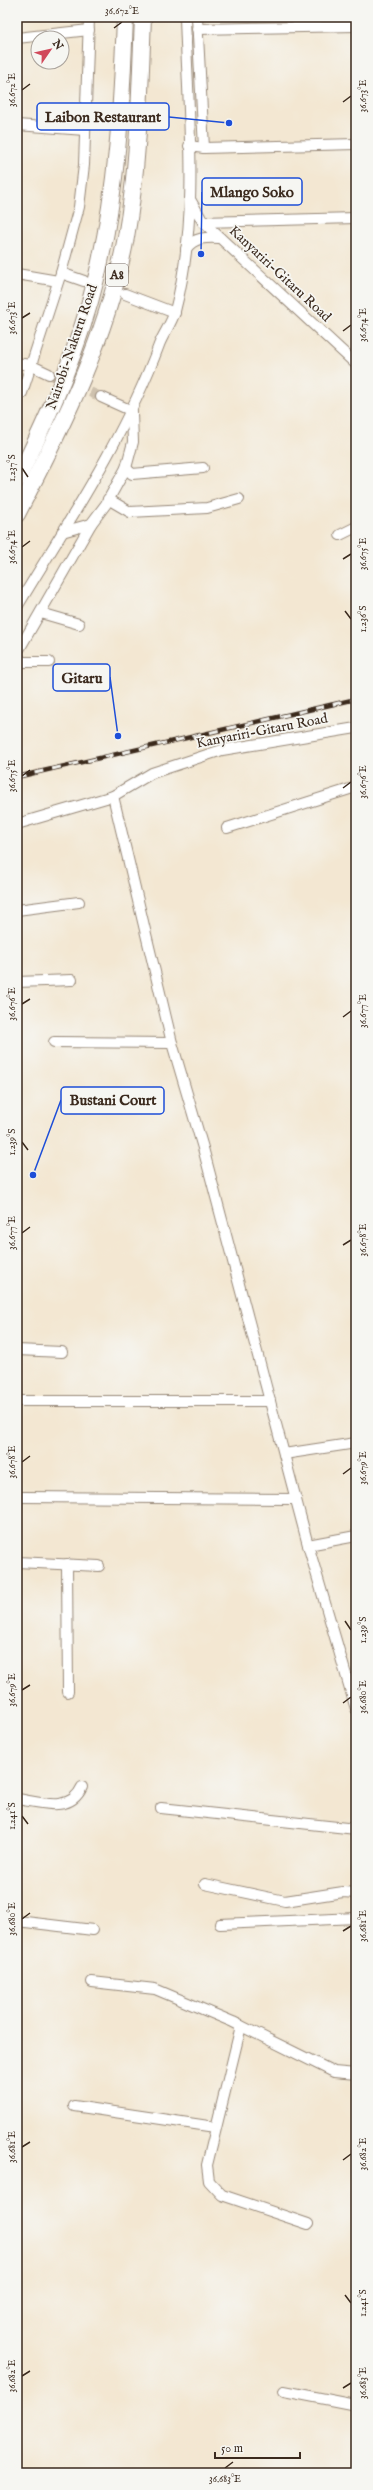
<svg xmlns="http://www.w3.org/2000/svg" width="373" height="2490" font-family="'IM FELL English',serif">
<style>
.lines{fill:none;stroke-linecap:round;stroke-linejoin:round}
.minor-tunnel{stroke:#cec1ae;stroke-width:10;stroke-dasharray:10 5;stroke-linecap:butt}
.minor-casing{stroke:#978878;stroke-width:12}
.trunk-casing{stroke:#978878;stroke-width:18}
.minor{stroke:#fff;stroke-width:10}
.trunk{stroke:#fff;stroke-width:16}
.rail-casing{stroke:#3b2a1e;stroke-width:4.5}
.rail{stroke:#f6f6f2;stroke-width:3;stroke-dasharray:9;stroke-linecap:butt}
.ticks{fill:none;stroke:#3b2a1e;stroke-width:1.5}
.labels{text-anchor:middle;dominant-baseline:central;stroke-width:3.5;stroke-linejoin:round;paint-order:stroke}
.shield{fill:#f6f6f2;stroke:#73675e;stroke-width:1}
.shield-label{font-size:13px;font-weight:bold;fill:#3b2a1e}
.street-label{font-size:14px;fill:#3b2a1e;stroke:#f6f6f2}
.leader{fill:none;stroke:#1d4ed8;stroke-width:1.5}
.callout-dot{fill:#1d4ed8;stroke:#f6f6f2;stroke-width:1.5}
.callout{fill:#f6f6f2;stroke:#1d4ed8;stroke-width:1.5}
.callout-label{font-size:15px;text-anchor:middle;font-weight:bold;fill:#3b2a1e}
.neatline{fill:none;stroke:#3b2a1e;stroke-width:1.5}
.ticks-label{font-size:10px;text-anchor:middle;fill:#3b2a1e}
</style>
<rect width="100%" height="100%" fill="#f6f6f2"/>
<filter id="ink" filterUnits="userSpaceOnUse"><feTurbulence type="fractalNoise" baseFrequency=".025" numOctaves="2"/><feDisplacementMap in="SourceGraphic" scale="8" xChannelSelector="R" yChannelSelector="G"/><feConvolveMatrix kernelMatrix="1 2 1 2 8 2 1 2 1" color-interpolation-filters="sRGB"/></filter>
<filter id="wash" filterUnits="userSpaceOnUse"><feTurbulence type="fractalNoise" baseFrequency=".012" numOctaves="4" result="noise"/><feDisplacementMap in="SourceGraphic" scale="16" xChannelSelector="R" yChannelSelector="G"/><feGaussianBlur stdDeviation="0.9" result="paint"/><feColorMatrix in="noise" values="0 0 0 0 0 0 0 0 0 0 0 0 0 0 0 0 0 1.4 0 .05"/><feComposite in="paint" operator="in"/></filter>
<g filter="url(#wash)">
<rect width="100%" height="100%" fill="#f3e7d2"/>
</g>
<g filter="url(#ink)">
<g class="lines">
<path class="minor-tunnel" d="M49 374 101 397"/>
<defs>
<g id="minor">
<path d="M197 17 204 148"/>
<path d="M197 29 356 26"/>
<path d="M17 38 89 30"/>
<path d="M17 125 85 130"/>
<path d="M189 146 204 148 356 144"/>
<path d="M191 201 203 222 356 364"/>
<path d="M203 222 356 218"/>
<path d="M186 249C194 237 207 237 220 238"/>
<path d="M61 273 79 207 84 165 89 17"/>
<path d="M17 274 58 281"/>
<path d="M125 294 175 313"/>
<path d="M17 363 30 365 49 374"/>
<path d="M17 396 22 393 61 273 84 281"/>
<path d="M101 397 132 411"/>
<path d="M126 468 132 474 203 468"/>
<path d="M108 499 130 512 207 508 239 499"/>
<path d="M62 532 91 524 106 504 126 468 133 442 132 413"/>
<path d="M340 535 356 527"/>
<path d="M17 607C68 522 124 439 159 345 163 334 172 323 175 311 200 216 188 114 185 17"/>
<path d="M41 613 79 624"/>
<path d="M49 662H21L17 653 91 524"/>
<path d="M113 796 172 1043 203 1148 308 1545 356 1709"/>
<path d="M17 824 113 796 152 773 222 750 356 728"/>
<path d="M227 828 356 787"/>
<path d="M17 910 79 902"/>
<path d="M17 982 72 980"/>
<path d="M54 1042 172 1043"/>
<path d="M17 1350 62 1352"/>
<path d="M17 1401H270"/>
<path d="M284 1454 356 1443"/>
<path d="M23 1497 296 1499"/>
<path d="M308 1545 356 1536"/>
<path d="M17 1562 99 1566"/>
<path d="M67 1564 68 1692"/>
<path d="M17 1799C40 1802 70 1814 82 1787"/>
<path d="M161 1808 356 1829"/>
<path d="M205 1884 285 1901 343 1892 356 1893"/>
<path d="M17 1921 93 1930"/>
<path d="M220 1924 356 1918"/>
<path d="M92 1982 155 1989 233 2022 334 2072 356 2074"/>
<path d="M241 2026 207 2165 209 2181 222 2195 308 2224"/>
<path d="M74 2106 215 2127"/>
<path d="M284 2391 356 2405"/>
</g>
<g id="trunk">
<path d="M17 480C50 414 80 346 97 275 117 191 122 103 125 17"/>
<path d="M17 514C63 425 108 336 126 237 139 164 140 90 143 17"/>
</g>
</defs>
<use href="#minor" class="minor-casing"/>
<use href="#trunk" class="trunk-casing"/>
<use href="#minor" class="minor"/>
<use href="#trunk" class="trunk"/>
<defs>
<path id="rail" d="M17 777 356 699"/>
</defs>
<use href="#rail" class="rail-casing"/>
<use href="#rail" class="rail"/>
</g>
</g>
<path class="ticks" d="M114 28 122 22M22 90 30 84M343 102 351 96M22 318 30 313M343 331 351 325M22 468 28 477M22 547 30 541M343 559 351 554M345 611 351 619M22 776 30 770M343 788 351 782M22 1004 30 999M343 1017 351 1011M22 1142 28 1150M22 1233 30 1227M343 1245 351 1240M22 1462 30 1456M343 1474 351 1468M345 1621 351 1630M22 1690 30 1685M343 1703 351 1697M22 1816 28 1824M22 1919 30 1913M343 1931 351 1926M22 2147 30 2142M343 2160 351 2154M345 2295 351 2303M22 2376 30 2371M343 2388 351 2383M225 2468 233 2462"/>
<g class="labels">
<rect class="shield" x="106" y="264" width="22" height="22" rx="3"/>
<g class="shield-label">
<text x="117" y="275">A8</text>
</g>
<g class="street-label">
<text transform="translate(280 274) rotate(43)">Kanyariri-Gitaru Road</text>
<text transform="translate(72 347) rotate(-71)">Nairobi-Nakuru Road</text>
<text transform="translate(262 731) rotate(-11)">Kanyariri-Gitaru Road</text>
</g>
</g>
<path class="leader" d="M229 123L169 117M201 254L202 192M118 736L110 677M33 1175L61 1100"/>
<g class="callout-dot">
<circle cx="229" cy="123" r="4"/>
<circle cx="201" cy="254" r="4"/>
<circle cx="118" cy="736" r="4"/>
<circle cx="33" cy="1175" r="4"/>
</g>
<g class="callout">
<rect x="37" y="103" width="132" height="27" rx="4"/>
<rect x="202" y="178" width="100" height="27" rx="4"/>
<rect x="53" y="664" width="57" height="27" rx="4"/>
<rect x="61" y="1087" width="103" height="27" rx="4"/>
</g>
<g class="callout-label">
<text x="103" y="122">Laibon Restaurant</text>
<text x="252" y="197">Mlango Soko</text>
<text x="82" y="683">Gitaru</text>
<text x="113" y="1105">Bustani Court</text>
</g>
<rect width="373" height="2490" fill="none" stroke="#f6f6f2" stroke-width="44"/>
<g transform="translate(50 50) rotate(56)"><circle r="19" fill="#f6f6f2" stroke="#aba49d"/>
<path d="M0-3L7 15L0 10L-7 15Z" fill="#d1495b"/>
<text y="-6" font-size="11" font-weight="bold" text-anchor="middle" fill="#3b2a1e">N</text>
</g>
<path d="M215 2452v6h85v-6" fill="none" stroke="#3b2a1e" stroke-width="2"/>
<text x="221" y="2452" font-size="12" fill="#3b2a1e" stroke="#f6f6f2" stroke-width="3" paint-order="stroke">50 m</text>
<rect x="22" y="22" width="329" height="2446" class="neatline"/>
<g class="ticks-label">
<text x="122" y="14">36.672°E</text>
<text transform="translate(11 90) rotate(-90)" y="4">36.672°E</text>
<text transform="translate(362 96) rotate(-90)" y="4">36.673°E</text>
<text transform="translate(11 318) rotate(-90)" y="4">36.673°E</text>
<text transform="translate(362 325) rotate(-90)" y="4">36.674°E</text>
<text transform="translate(11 468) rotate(-90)" y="4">1.237°S</text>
<text transform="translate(11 547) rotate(-90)" y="4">36.674°E</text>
<text transform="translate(362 554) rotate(-90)" y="4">36.675°E</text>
<text transform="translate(362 619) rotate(-90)" y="4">1.236°S</text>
<text transform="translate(11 776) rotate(-90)" y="4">36.675°E</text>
<text transform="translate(362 782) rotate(-90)" y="4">36.676°E</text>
<text transform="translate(11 1004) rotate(-90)" y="4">36.676°E</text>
<text transform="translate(362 1011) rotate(-90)" y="4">36.677°E</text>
<text transform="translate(11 1142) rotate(-90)" y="4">1.239°S</text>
<text transform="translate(11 1233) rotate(-90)" y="4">36.677°E</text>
<text transform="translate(362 1240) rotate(-90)" y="4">36.678°E</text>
<text transform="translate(11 1462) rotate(-90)" y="4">36.678°E</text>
<text transform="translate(362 1468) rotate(-90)" y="4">36.679°E</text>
<text transform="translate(362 1630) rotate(-90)" y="4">1.239°S</text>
<text transform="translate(11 1690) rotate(-90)" y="4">36.679°E</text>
<text transform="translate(362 1697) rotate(-90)" y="4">36.680°E</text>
<text transform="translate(11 1816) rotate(-90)" y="4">1.241°S</text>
<text transform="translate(11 1919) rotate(-90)" y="4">36.680°E</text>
<text transform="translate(362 1926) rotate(-90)" y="4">36.681°E</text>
<text transform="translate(11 2147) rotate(-90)" y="4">36.681°E</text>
<text transform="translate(362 2154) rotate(-90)" y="4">36.682°E</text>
<text transform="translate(362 2303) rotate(-90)" y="4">1.241°S</text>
<text transform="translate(11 2376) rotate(-90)" y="4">36.682°E</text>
<text transform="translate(362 2383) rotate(-90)" y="4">36.683°E</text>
<text x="225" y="2482">36.683°E</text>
</g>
</svg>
